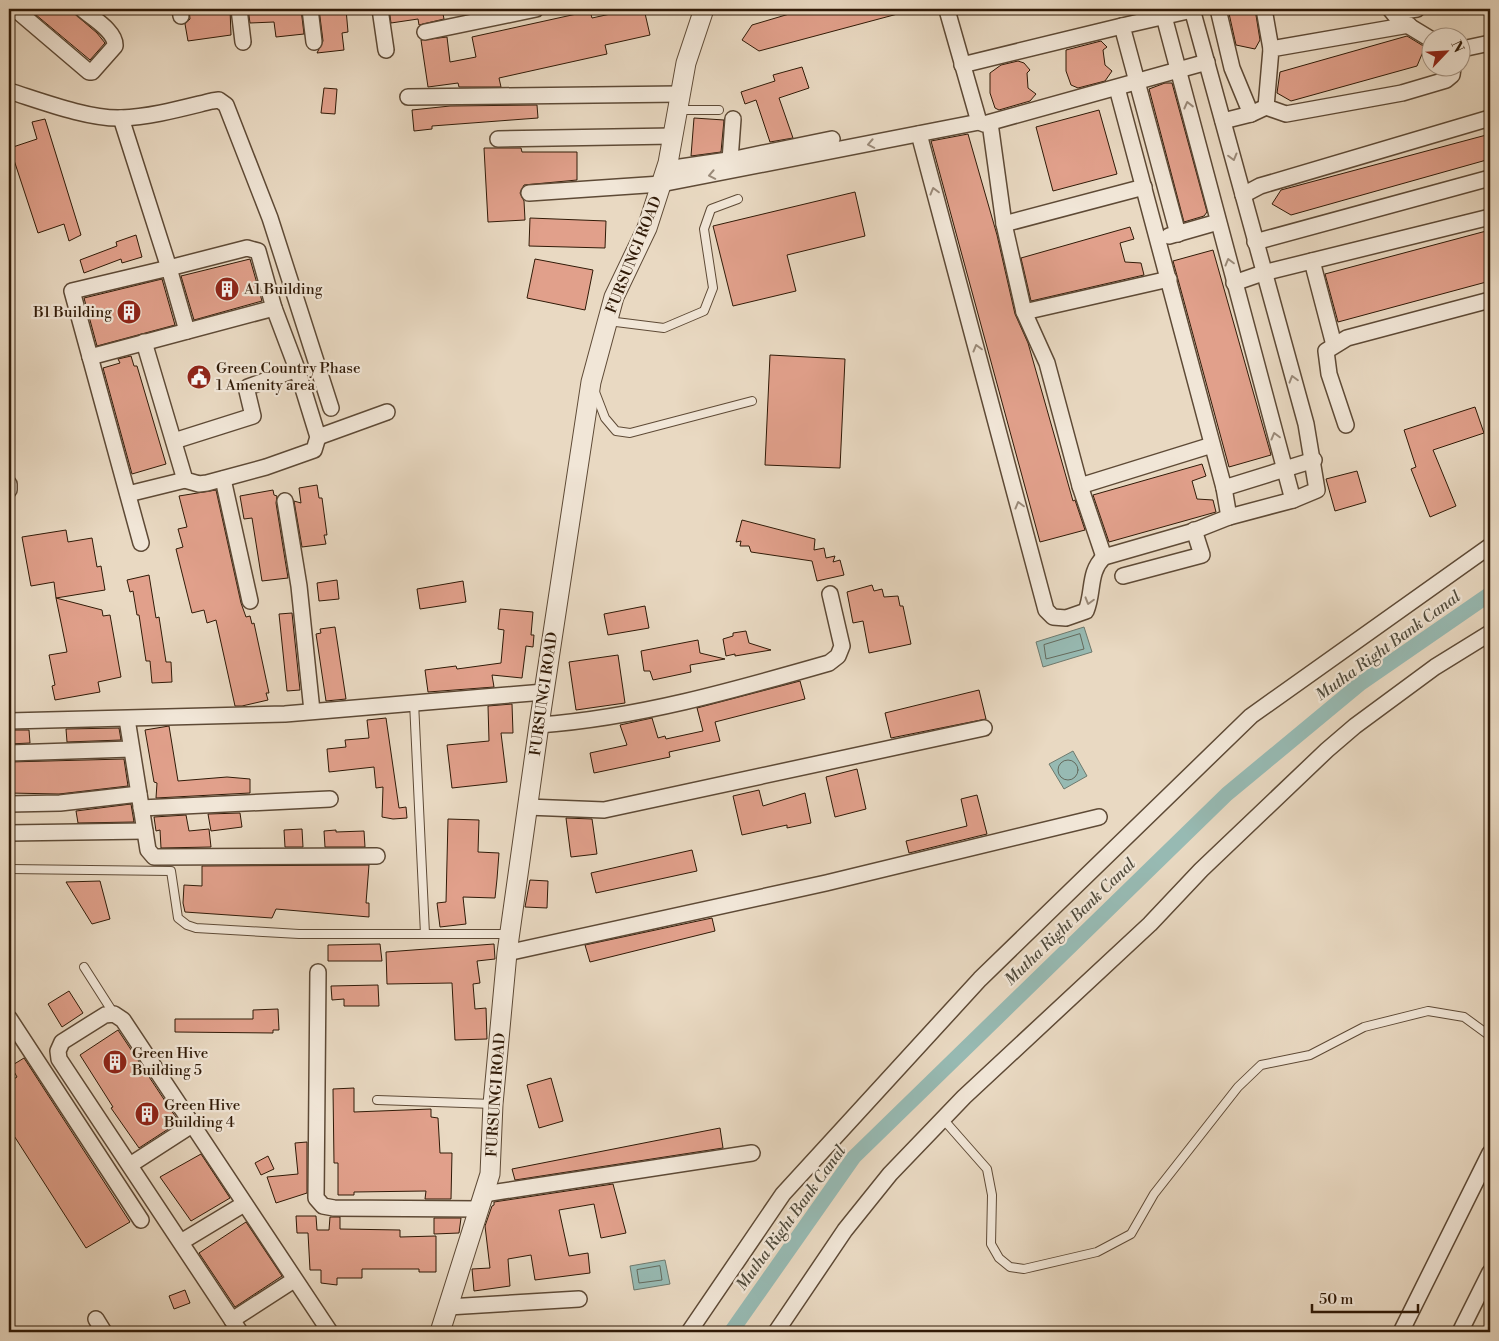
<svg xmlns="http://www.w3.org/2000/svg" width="1499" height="1341" font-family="'Libre Bodoni',serif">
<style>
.water{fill:#97bab3;stroke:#6e7a6e}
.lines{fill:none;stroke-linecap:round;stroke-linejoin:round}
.shore{stroke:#646a5d;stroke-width:1}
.canal{stroke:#97bab3;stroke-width:15}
.building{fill:#e1a08b;stroke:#301a07}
.service-casing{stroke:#5e4a36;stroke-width:10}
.minor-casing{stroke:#5e4a36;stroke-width:18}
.tertiary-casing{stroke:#5e4a36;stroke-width:21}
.service{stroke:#f1e6d7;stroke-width:8}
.minor{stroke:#f1e6d7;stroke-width:15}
.tertiary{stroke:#f1e6d7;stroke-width:19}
.oneway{stroke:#9a8a79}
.labels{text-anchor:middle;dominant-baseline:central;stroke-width:4.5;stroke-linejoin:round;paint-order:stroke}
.street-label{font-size:15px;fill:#301a07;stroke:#f1e6d7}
.poi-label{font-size:15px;fill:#301a07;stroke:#f1e6d7;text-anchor:start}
.water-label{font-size:16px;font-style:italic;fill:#4f4a3b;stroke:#f1e6d7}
</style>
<rect width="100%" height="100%" fill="#e9d9c2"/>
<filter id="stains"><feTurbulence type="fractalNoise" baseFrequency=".004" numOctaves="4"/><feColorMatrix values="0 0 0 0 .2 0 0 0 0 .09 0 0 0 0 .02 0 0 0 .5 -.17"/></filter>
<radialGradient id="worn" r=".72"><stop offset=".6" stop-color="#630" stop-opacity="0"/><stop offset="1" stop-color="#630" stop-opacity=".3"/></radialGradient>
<g class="water">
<path d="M1084 627 1092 652 1043 667 1036 642Z"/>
<path d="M1073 751 1087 776 1064 789 1049 764Z"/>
<path d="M665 1260 670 1284 634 1290 630 1266Z"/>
</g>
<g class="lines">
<g class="shore">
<path d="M1080 634 1084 649 1046 659 1044 645Z"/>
<circle cx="1068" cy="770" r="10"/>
<path d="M660 1266 662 1280 639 1283 637 1270Z"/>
</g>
<path class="canal" d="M731 1332 854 1157 1227 794 1361 683 1490 594"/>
</g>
<g class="building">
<path d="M29 9H69L97 33 105 43 90 60Z"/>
<path d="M189 9H230L231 35 188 41 185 24 190 19Z"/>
<path d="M248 9H301L304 34 276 37 274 22 250 23Z"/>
<path d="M319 9H346L348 32 342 33 344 50 317 53 323 41Z"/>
<path d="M389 9H442L444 19 419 25 418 19 391 23Z"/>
<path d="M614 9H644L650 35 605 45 607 54 499 78 501 87H459L458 83 428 87 421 40 447 37 450 62 476 57 472 37 590 11 592 18 615 13Z"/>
<path d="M806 9H904L905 12 759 51 742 40 752 25Z"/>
<path d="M1228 9H1255L1260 40 1255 49 1236 45Z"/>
<path d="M1407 36 1425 47 1417 66 1291 101 1277 93 1280 72Z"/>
<path d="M1101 41 1107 47 1103 50 1105 65 1112 71 1105 81 1078 88 1071 85 1066 71V50Z"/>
<path d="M1018 61 1024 63 1030 70 1027 73 1028 88 1036 94 1030 101 999 110 995 108 990 93V73L1001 65Z"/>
<path d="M802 67 809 88 779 98 793 138 770 142 756 100 745 104 741 92 775 81 773 75Z"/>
<path d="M1165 83H1172L1207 212 1204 216 1184 222 1149 89Z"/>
<path d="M324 88 337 89 335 114 321 113Z"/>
<path d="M537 105 538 118 432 126V129L414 131 412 110 450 106Z"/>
<path d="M1099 110 1117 174 1053 191 1036 127Z"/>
<path d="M694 118 724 120 721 152 691 156Z"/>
<path d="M45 119 81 235 69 241 64 224 38 233 10 148 37 139 32 122Z"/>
<path d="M968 134 997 235 1015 314 1028 343 1073 501 1075 500 1085 530 1040 542 931 141Z"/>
<path d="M1490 134V159L1291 215 1272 204 1281 190Z"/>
<path d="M484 148H521L522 152H577V180L524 185 520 193 524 201 525 220 488 222Z"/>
<path d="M855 192 865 236 787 255 796 291 733 306 713 226Z"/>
<path d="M530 218 606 221 605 248 529 246Z"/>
<path d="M1130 227 1134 239 1120 243 1125 262 1141 263 1144 275 1031 301 1021 258Z"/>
<path d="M1490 230V281L1338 322 1325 274Z"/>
<path d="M136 235 142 257 122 263 121 259 84 273 80 260 117 246 116 242Z"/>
<path d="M1213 250 1271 455 1229 467 1173 261Z"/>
<path d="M250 259 262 301 194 320 181 276Z"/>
<path d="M535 259 593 270 585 310 527 298Z"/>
<path d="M162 279 175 325 97 346 84 298Z"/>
<path d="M770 355 845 359 840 468 765 465Z"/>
<path d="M131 356 134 366H137L166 464 132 474 103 368 120 363 118 359Z"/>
<path d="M1475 407 1484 433 1433 450 1456 506 1430 517 1411 469 1416 467 1404 430Z"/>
<path d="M1202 464 1206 476 1192 481 1197 499 1213 500 1216 512 1109 542 1093 495Z"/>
<path d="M1357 471 1366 502 1335 511 1326 479Z"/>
<path d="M317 485 319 498H322L327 535H324L326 544 302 547 294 501 301 503 299 488Z"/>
<path d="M216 490 241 603 246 617 250 616 252 624 254 623 269 693H266L268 700 242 706H235L216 620 207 623 204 610 192 613 176 549 183 547 178 529 187 527 179 496Z"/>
<path d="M273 490 274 495 277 496 276 503 288 578 262 581 252 518 244 519 240 496Z"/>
<path d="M742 520 815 539 814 550 824 548 826 558 835 556 833 562 840 560 844 575 817 581 812 561 751 552 749 546H740L741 541 736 542Z"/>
<path d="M66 530 68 542 92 538 97 567 101 566 105 590 56 598 54 582 31 586 22 537Z"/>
<path d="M149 575 156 618 159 617 166 662H171L172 682 152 683 150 661H146L139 615H137L133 591 130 592 127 580Z"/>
<path d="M337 580 339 599 319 601 317 583Z"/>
<path d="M463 581 466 602 420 609 417 589Z"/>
<path d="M872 585 874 591 882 589 884 597 898 596 900 606H903L911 644 869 653 863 621 853 623 847 592Z"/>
<path d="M56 598 102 610 103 616 110 615 121 677 98 682 100 692 55 700 52 686 55 685 49 655 67 652Z"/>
<path d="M645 606 649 628 608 635 604 614Z"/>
<path d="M500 609 533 612 531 635H534L533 647 526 646 522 678 492 675 494 687 428 692 425 670 456 666 457 669 501 663 504 630 498 629Z"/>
<path d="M292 613 300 690 287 691 279 614Z"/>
<path d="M335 627 346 699 326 701 316 634 321 633 320 629Z"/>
<path d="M746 631 749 643 771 650 735 656V654L726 656 723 639 733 636V633Z"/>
<path d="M698 640 700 653 725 659 690 665 691 672 653 680 650 671H644L641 651Z"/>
<path d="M618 655 625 703 576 710 569 662Z"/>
<path d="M800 681 805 699 715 722 720 741 669 752 670 757 594 773 590 753 627 745 620 725 652 718 658 738 665 736 666 739 703 731 697 708Z"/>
<path d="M979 690 986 719 891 738 885 713Z"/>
<path d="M512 704 513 733H501L507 782 452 788 447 745 489 741 488 706Z"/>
<path d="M386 718 399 808 406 807 407 818 393 819 382 817 383 787 376 788 374 767 329 772 327 749 346 747 345 740 369 738 367 720Z"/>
<path d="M169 726 178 781 227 777 250 779V793L156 798 157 783 154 782 145 730Z"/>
<path d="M119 728 121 740 67 742 66 729Z"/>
<path d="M9 730H29L30 743 9 744Z"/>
<path d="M124 759 128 786 59 794 9 793V762Z"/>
<path d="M857 769 866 809 835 817 826 777Z"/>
<path d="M759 790 763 806 805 793 811 823 787 828V825L742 835 733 796Z"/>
<path d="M977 795 987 834 909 853 906 841 967 826 961 799Z"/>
<path d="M131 804 134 822 78 823 76 811Z"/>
<path d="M240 813 242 827 211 831 208 814Z"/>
<path d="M186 815 189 831 209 829 211 847 161 848 160 830 156 831 154 817Z"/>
<path d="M566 818 592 819 597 854 571 857Z"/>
<path d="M448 819 479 820 478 852 499 853 497 879 495 898 463 897 466 924 440 927 437 903 446 902Z"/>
<path d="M302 829 303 847H285L284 830Z"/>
<path d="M336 830V832L364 831 365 847H325L324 831Z"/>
<path d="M692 850 697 871 596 893 591 873Z"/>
<path d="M369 865 366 903H369V917L276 909 272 918 185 912 183 903 184 885 202 886V866Z"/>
<path d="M530 880 548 881 547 908 525 907Z"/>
<path d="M100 881 110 919 92 924 66 882Z"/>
<path d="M712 918 715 931 590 962 585 945Z"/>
<path d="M380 944 382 961H328V945Z"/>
<path d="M494 944 495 959 477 961 480 983 473 984 475 1009 486 1008 487 1039 455 1040 452 983 387 984 386 952Z"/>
<path d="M378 985 379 1006H344V999L332 1000 331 986Z"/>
<path d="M69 991 83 1013 62 1027 48 1004Z"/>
<path d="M278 1009 279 1030H273V1033L175 1032V1019H253V1010Z"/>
<path d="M118 1030 179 1122 139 1148 111 1108 113 1107 80 1055Z"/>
<path d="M24 1058 130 1222 86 1248 9 1128V1082L17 1077 11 1066Z"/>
<path d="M551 1078 563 1121 539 1128 527 1085Z"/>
<path d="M354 1088V1112L431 1109V1117L438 1118 440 1153H452L451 1199H425L426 1191 354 1192V1195H338V1163H334L333 1089Z"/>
<path d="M720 1128 723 1148 515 1180 512 1169Z"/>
<path d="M307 1142V1193L276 1203 267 1177 298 1174 295 1143Z"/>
<path d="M201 1154 230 1198 191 1221 160 1177Z"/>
<path d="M268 1156 274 1169 261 1175 255 1163Z"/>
<path d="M613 1184 626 1233 601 1238 594 1204 559 1210 569 1256 588 1253 590 1273 535 1280 531 1255 508 1259 510 1286 474 1291 472 1269 490 1268 485 1226 492 1206 494 1205V1202Z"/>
<path d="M296 1216H316L317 1230H329L330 1217H340V1229L400 1230V1237L436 1236V1272H419V1269H362V1278H337V1285L321 1283V1270H310L308 1233H297Z"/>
<path d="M434 1218H461L459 1233 434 1234Z"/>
<path d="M246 1222 282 1276 235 1307 199 1253Z"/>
<path d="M185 1290 190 1303 174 1309 169 1296Z"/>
</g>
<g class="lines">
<defs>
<g id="service">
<path d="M678 110H719"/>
<path d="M608 321 664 328 704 311 713 288 704 229 711 209 738 199"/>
<path d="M595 392 605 418 616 431 630 433 752 401"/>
<path d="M414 702 425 934"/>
<path d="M9 869 171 871 178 918 187 925 196 928 299 934H510"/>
<path d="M84 967 114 1014"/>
<path d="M377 1100 493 1104"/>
<path d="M943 1119 987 1169 992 1195 991 1244 999 1258 1010 1267 1024 1269 1097 1252 1131 1234 1154 1194 1238 1087 1261 1065 1310 1055 1364 1027 1428 1011 1464 1017 1490 1036"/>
</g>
<g id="minor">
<path d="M15 9 89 72H92L115 46C116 31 92 18 82 9"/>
<path d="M180 9 181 16"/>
<path d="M239 9 243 42"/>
<path d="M310 9 314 42"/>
<path d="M380 9 386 50"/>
<path d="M950 9 947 10 979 122 984 124 1207 62"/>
<path d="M1162 9 1293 500"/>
<path d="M1192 9 1306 424 1317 490 1293 500 1229 517"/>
<path d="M1218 9 1232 68 1251 114 1266 107"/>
<path d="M1264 9 1271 49"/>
<path d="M1390 9 1399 20 1432 40"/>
<path d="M1410 10 1417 9"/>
<path d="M1409 25 1271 49 1266 107 1286 114 1402 93 1446 80 1452 75 1453 68"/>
<path d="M425 32 536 9"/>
<path d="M1462 49 1490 43"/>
<path d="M962 65 1122 26"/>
<path d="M9 91C41 101 88 119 121 118 151 117 183 108 212 101L219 100 226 105 270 218 331 408"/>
<path d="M408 97 680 94"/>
<path d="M121 118 169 268 247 248 258 251 274 308 297 369 318 437 314 450 266 467 207 483 199 484 185 480 144 342"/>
<path d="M1223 121 1251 114"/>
<path d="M990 123 1004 224 1024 312 1047 363 1080 486 1104 557"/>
<path d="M919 134 1046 610 1053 617 1066 618 1086 611C1094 592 1088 572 1104 557L1191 532 1229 517 1224 488 1117 88"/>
<path d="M498 139 673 136"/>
<path d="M730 160 733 119"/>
<path d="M667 169 735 159 832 139"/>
<path d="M529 193 661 184 979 122"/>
<path d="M1243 195 1260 186 1490 118"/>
<path d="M1004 224 1144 187"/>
<path d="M1178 234 1122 26 1192 10"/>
<path d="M1169 236 1218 222"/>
<path d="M1255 242 1490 178"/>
<path d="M1312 261 1334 345"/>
<path d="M1234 283 1263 273 1490 217"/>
<path d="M1024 312 1169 279"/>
<path d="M90 357 274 308"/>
<path d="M1346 425 1329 374 1326 351 1347 338 1490 300"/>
<path d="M318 437 387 412"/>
<path d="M174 441 253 416 247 391 248 387 297 369"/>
<path d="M223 479 250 601"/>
<path d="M9 484V490"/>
<path d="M1080 486 1212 445"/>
<path d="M1224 488 1314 460"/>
<path d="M128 494 185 480"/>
<path d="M285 501 299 586 312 711"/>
<path d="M141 543 72 291 169 268 187 331"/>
<path d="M1123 576 1202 555 1194 530"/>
<path d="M127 719 148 850 154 857 377 856"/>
<path d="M9 721 285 714 544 692"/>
<path d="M539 725C637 718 735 690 829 663L838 656 842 646 830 594"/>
<path d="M9 753 131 749"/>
<path d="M9 804 60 803 139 794"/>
<path d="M527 807 604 810 984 728"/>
<path d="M141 808 330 799"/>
<path d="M9 833 145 831"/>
<path d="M507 953 826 883 1099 817"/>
<path d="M318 972 316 1198 323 1206 334 1208 479 1209"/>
<path d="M9 1018 141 1220"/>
<path d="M130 1165 192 1125"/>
<path d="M484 1194 752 1153"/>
<path d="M181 1242 244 1204"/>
<path d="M448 1307 579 1299"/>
<path d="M96 1319 104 1332"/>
<path d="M232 1320 294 1280"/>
<path d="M240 1332 59 1059 58 1051 62 1042 105 1015 114 1014 123 1020 330 1332"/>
<path d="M689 1332 783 1194 980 979 1251 716 1490 546"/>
<path d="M776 1332 845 1230 890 1174 964 1097 1150 924 1201 870 1327 750 1355 726 1435 667 1490 633"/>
<path d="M1401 1332 1490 1153"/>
<path d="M1460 1332 1490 1272"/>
</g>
<path id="tertiary" d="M440 1332 490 1174 493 1104 507 953 539 725 591 382 614 297 647 228 668 163 686 63 704 9"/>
</defs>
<use href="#service" class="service-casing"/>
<use href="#minor" class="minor-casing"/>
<use href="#tertiary" class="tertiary-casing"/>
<use href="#service" class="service"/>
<use href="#minor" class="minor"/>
<use href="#tertiary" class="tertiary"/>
</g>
<defs><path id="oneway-chevron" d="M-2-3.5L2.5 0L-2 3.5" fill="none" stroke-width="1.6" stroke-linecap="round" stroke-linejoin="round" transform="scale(1.25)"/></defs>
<g class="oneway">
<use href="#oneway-chevron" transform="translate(1188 105) rotate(-104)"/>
<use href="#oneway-chevron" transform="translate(871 144) rotate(169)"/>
<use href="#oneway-chevron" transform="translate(1233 157) rotate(75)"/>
<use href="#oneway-chevron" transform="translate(712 175) rotate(169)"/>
<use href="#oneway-chevron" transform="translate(934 191) rotate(-105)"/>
<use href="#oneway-chevron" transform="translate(1229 262) rotate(-105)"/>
<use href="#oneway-chevron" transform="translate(977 348) rotate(-105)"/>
<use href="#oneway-chevron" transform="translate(1293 379) rotate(-106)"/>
<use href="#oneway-chevron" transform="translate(1275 436) rotate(-105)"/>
<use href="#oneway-chevron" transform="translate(1019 505) rotate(-105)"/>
<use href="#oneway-chevron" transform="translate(1089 601) rotate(106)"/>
</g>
<defs>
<symbol id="building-disc" viewBox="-11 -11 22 22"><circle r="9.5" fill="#8f2418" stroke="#f1e6d7"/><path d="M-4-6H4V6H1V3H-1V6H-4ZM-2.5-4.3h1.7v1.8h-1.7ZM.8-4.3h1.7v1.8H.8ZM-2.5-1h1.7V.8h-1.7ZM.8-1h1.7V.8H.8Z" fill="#fff"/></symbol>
<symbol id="civic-disc" viewBox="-11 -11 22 22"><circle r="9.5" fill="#8f2418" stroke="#f1e6d7"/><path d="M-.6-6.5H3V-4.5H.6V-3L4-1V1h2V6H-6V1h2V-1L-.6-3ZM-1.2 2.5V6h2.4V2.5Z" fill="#fff"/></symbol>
</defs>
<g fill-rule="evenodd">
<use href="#building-disc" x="213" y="275" width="28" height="28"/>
<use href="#building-disc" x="115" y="298" width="28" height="28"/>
<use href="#civic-disc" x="185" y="363" width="28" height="28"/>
<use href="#building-disc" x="101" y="1048" width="28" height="28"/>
<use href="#building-disc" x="133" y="1100" width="28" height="28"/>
</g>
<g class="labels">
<g class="street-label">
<text transform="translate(634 255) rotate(-68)">FURSUNGI ROAD</text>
<text transform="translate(544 694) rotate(-82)">FURSUNGI ROAD</text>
<text transform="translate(496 1095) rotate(-86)">FURSUNGI ROAD</text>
</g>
<g class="poi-label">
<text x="244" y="289">A1 Building</text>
<text x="112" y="312" text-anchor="end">B1 Building</text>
<text x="216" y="368">Green Country Phase<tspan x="216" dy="17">1 Amenity area</tspan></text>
<text x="132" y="1053">Green Hive<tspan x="132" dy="17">Building 5</tspan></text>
<text x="164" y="1105">Green Hive<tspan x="164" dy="17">Building 4</tspan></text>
</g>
<g class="water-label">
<text transform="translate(1388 646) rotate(-36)">Mutha Right Bank Canal</text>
<text transform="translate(1070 922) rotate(-44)">Mutha Right Bank Canal</text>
<text transform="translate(791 1218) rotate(-54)">Mutha Right Bank Canal</text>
</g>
</g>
<rect width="1499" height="1341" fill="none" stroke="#e9d9c2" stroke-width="30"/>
<rect x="10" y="10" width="1479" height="1321" fill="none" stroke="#301a07" stroke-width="2.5"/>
<rect x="15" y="15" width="1469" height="1311" fill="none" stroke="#301a07"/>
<g transform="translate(1446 52) rotate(65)"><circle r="24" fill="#f1e6d7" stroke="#a49484"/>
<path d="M0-4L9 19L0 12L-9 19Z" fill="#8f2418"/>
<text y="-8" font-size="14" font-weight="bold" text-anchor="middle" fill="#301a07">N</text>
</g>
<path d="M1312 1304v8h106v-8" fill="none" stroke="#301a07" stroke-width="2.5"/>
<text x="1319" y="1304" font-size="15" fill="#301a07" stroke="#f1e6d7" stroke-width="4" paint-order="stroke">50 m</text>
<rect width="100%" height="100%" filter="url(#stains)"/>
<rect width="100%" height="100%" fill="url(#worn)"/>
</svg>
